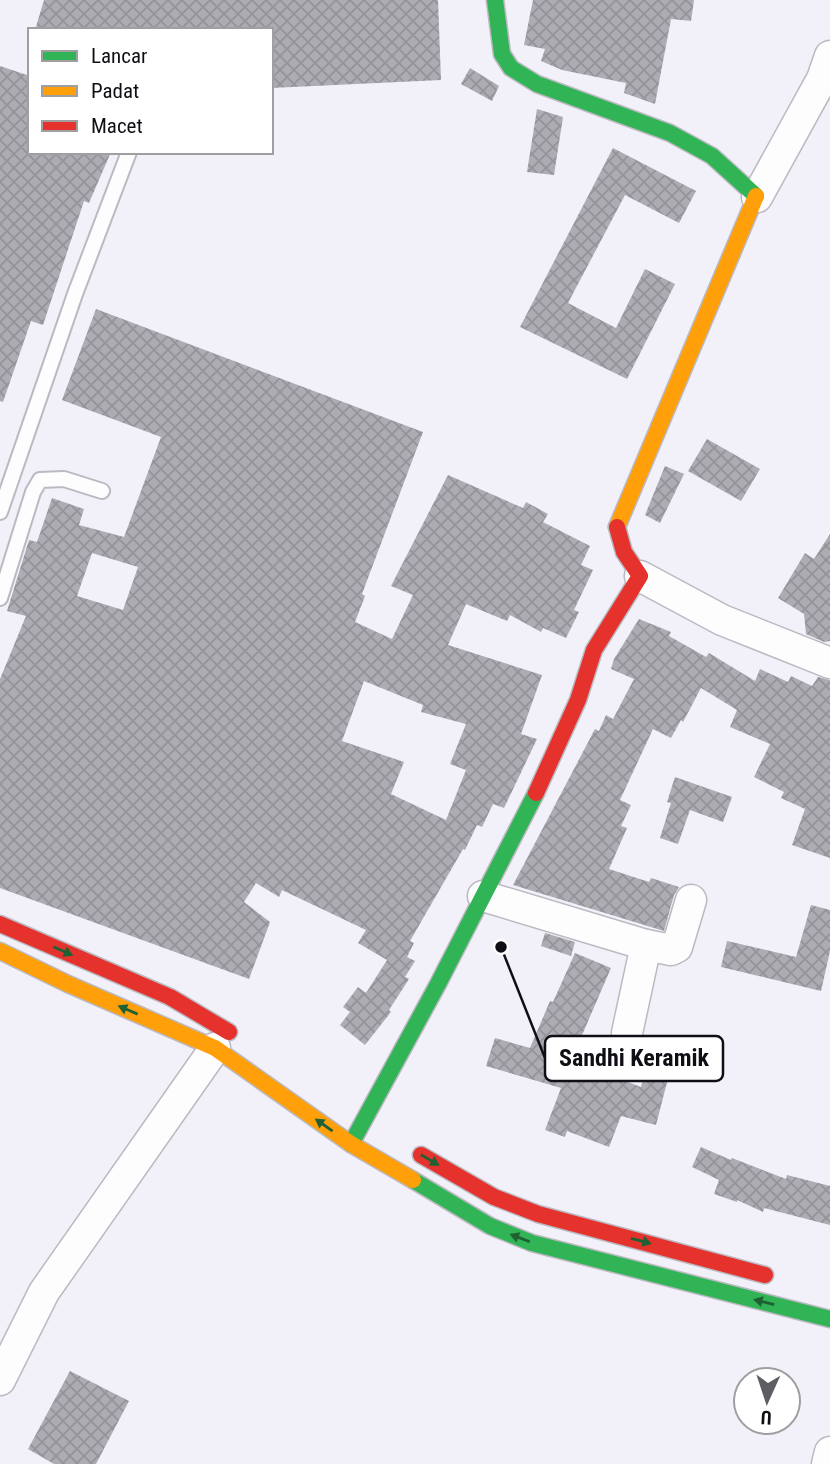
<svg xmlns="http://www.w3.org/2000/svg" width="830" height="1464" font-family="'Roboto Condensed',sans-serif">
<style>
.building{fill:url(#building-cross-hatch);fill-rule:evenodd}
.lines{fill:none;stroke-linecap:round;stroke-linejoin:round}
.lane-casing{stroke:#bbb9c1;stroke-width:18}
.street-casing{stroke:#bbb9c1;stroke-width:33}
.fast-casing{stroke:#bbb9c1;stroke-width:19}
.slow-casing{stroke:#bbb9c1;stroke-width:19}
.jam-casing{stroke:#bbb9c1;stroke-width:19}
.lane{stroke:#fdfdfe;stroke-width:14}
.street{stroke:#fdfdfe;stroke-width:30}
.fast{stroke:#30b455;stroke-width:16}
.slow{stroke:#ff9f0a;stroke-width:16}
.jam{stroke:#e5322d;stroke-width:16}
.oneway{fill:#206134}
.leader{fill:none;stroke:#100e14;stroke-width:2.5}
.callout-dot{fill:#100e14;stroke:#fff;stroke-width:2.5}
.callout{fill:#fff;stroke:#100e14;stroke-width:2.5}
.callout-label{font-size:24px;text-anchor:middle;font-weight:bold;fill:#100e14}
</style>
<defs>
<pattern id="building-cross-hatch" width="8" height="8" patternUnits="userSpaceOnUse" patternTransform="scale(1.75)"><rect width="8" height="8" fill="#adacb3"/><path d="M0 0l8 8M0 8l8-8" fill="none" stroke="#949399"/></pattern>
</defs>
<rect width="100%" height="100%" fill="#f2f0f9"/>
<g class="building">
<path d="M44 0H438L441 80 271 88V30H35Z"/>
<path d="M533 0H694L691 21 671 19 655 104 624 93 626 83 562 70 541 61 545 49 524 45Z"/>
<path d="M0 66 30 76V152H111L89 203 84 201 43 325 31 321 3 402 0 401Z"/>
<path d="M470 68 499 86 492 101 461 84Z"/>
<path d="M537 109 563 117 554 175 527 172Z"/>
<path d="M613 148 696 191 679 223 625 195 568 303 616 328 645 269 675 284 627 379 520 327Z"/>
<path d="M96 309 423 432 362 594 365 596 355 622 392 639 413 595 391 586 448 475 523 508 526 502 548 514 543 522 590 546 581 565 593 570 574 610 579 612 566 638 543 628 541 632 510 615 507 621 466 604 448 645 542 675 521 734 537 739 504 808 493 804 482 827 477 825 465 850 463 849 410 941 414 943 407 957 415 961 405 977 409 979 389 1010 391 1012 365 1045 340 1025 350 1012 343 1007 358 987 366 993 387 960 358 943 366 930 282 890 279 897 256 883 244 902 270 922 249 979 0 888V679L26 616 7 611 29 540 37 542 52 498 84 509 79 525 124 537 161 437 62 400ZM92 553 138 567 123 610 77 596ZM364 681 423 705 421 712 466 724 450 764 466 770 446 820 391 794 404 762 342 741Z"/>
<path d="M707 439 760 469 741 501 688 471Z"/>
<path d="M665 466 684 474 660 523 645 515Z"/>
<path d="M830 534V641L824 642 806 634 804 614 778 598 805 553 814 559Z"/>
<path d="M639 619 671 632 669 636 706 657 709 653 755 681 760 669 788 682 791 676 812 686 818 677 830 680V858L792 845 805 809 781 798 784 792 754 777 770 744 730 727 737 710 701 688 683 722 681 720 671 738 653 729 620 800 631 805 621 826 627 828 609 869 649 882 651 878 679 887 674 895 664 931 513 885 595 729 599 731 606 715 613 719 634 679 611 669 614 659Z"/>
<path d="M675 777 732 797 723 822 690 810 678 844 660 838 671 803 667 802Z"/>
<path d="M811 905 830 910V951L821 991 721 967 727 941 796 957Z"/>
<path d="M545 933 575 942 571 956 541 946Z"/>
<path d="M575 953 611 968 573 1056 593 1063 591 1068 641 1087 647 1061 671 1067 656 1125 621 1116 609 1147 567 1131 565 1137 545 1130 561 1088 486 1066 495 1038 530 1048 550 1001 553 1002Z"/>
<path d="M701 1147 731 1160 732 1158 786 1179 787 1175 830 1186V1225L764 1208 763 1212 737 1200V1202L714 1194 719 1180 692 1167Z"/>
<path d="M70 1371 129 1401 96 1464H54L28 1449Z"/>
</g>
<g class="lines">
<defs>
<g id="lane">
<path d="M0 512 75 294 129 152"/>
<path d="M0 598 33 492 40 480 64 479 102 491"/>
</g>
<g id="street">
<path d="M757 197 822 79 830 56"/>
<path d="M640 576 722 620 830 663"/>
<path d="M483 896 646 945"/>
<path d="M627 1033 646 945 671 950 677 947 691 900"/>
<path d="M0 1380 44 1292 215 1048"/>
<path d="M827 1464 830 1452"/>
</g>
<g id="fast">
<path d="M495 0 502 54 511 68 537 84 670 133 712 156 756 196"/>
<path d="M351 1144 438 984 536 793"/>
<path d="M413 1180 490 1226 532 1243 830 1319"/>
</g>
<g id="slow">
<path d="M617 527 756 196"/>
<path d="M0 951 68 984 215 1048 351 1144 413 1180"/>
</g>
<g id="jam">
<path d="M536 793 578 700 594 650 640 576 624 552 617 527"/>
<path d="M0 924 170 997 229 1032"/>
<path d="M421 1155 494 1197 538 1214 765 1275"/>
</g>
</defs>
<use href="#lane" class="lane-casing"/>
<use href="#street" class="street-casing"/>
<use href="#fast" class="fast-casing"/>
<use href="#slow" class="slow-casing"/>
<use href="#jam" class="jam-casing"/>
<use href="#lane" class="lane"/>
<use href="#street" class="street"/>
<use href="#fast" class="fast"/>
<use href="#slow" class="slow"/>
<use href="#jam" class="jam"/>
</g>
<defs><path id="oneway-solid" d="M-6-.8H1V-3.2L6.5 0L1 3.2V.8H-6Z" transform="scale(1.75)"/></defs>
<g class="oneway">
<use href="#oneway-solid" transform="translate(63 951) rotate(24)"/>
<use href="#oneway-solid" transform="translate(128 1010) rotate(-157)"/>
<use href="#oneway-solid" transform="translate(324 1125) rotate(-145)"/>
<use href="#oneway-solid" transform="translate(430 1160) rotate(30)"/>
<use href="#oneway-solid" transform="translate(520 1238) rotate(-159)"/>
<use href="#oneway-solid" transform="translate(641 1241) rotate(15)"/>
<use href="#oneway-solid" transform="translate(764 1302) rotate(-166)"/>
</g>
<path class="leader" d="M501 947L545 1058"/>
<circle class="callout-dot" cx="501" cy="947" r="7"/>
<rect class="callout" x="545" y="1036" width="178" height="45" rx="7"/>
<g class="callout-label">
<text x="634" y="1066">Sandhi Keramik</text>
</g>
<rect x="28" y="28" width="245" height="126" fill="#ffffff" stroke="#9f9fa1" stroke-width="2"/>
<rect x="42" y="51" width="35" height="10" fill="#30b455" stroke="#9f9fa1" stroke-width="2"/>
<text x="91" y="63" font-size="21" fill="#100e14">Lancar</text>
<rect x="42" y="86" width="35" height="10" fill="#ff9f0a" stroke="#9f9fa1" stroke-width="2"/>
<text x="91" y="98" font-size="21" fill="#100e14">Padat</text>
<rect x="42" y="121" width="35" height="10" fill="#e5322d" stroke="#9f9fa1" stroke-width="2"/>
<text x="91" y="133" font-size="21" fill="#100e14">Macet</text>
<g transform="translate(767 1401) rotate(183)"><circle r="33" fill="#ffffff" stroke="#9f9fa1" stroke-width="2"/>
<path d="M0-5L12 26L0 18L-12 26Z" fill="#5f5d64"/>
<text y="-10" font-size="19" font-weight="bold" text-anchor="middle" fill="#100e14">U</text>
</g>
</svg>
